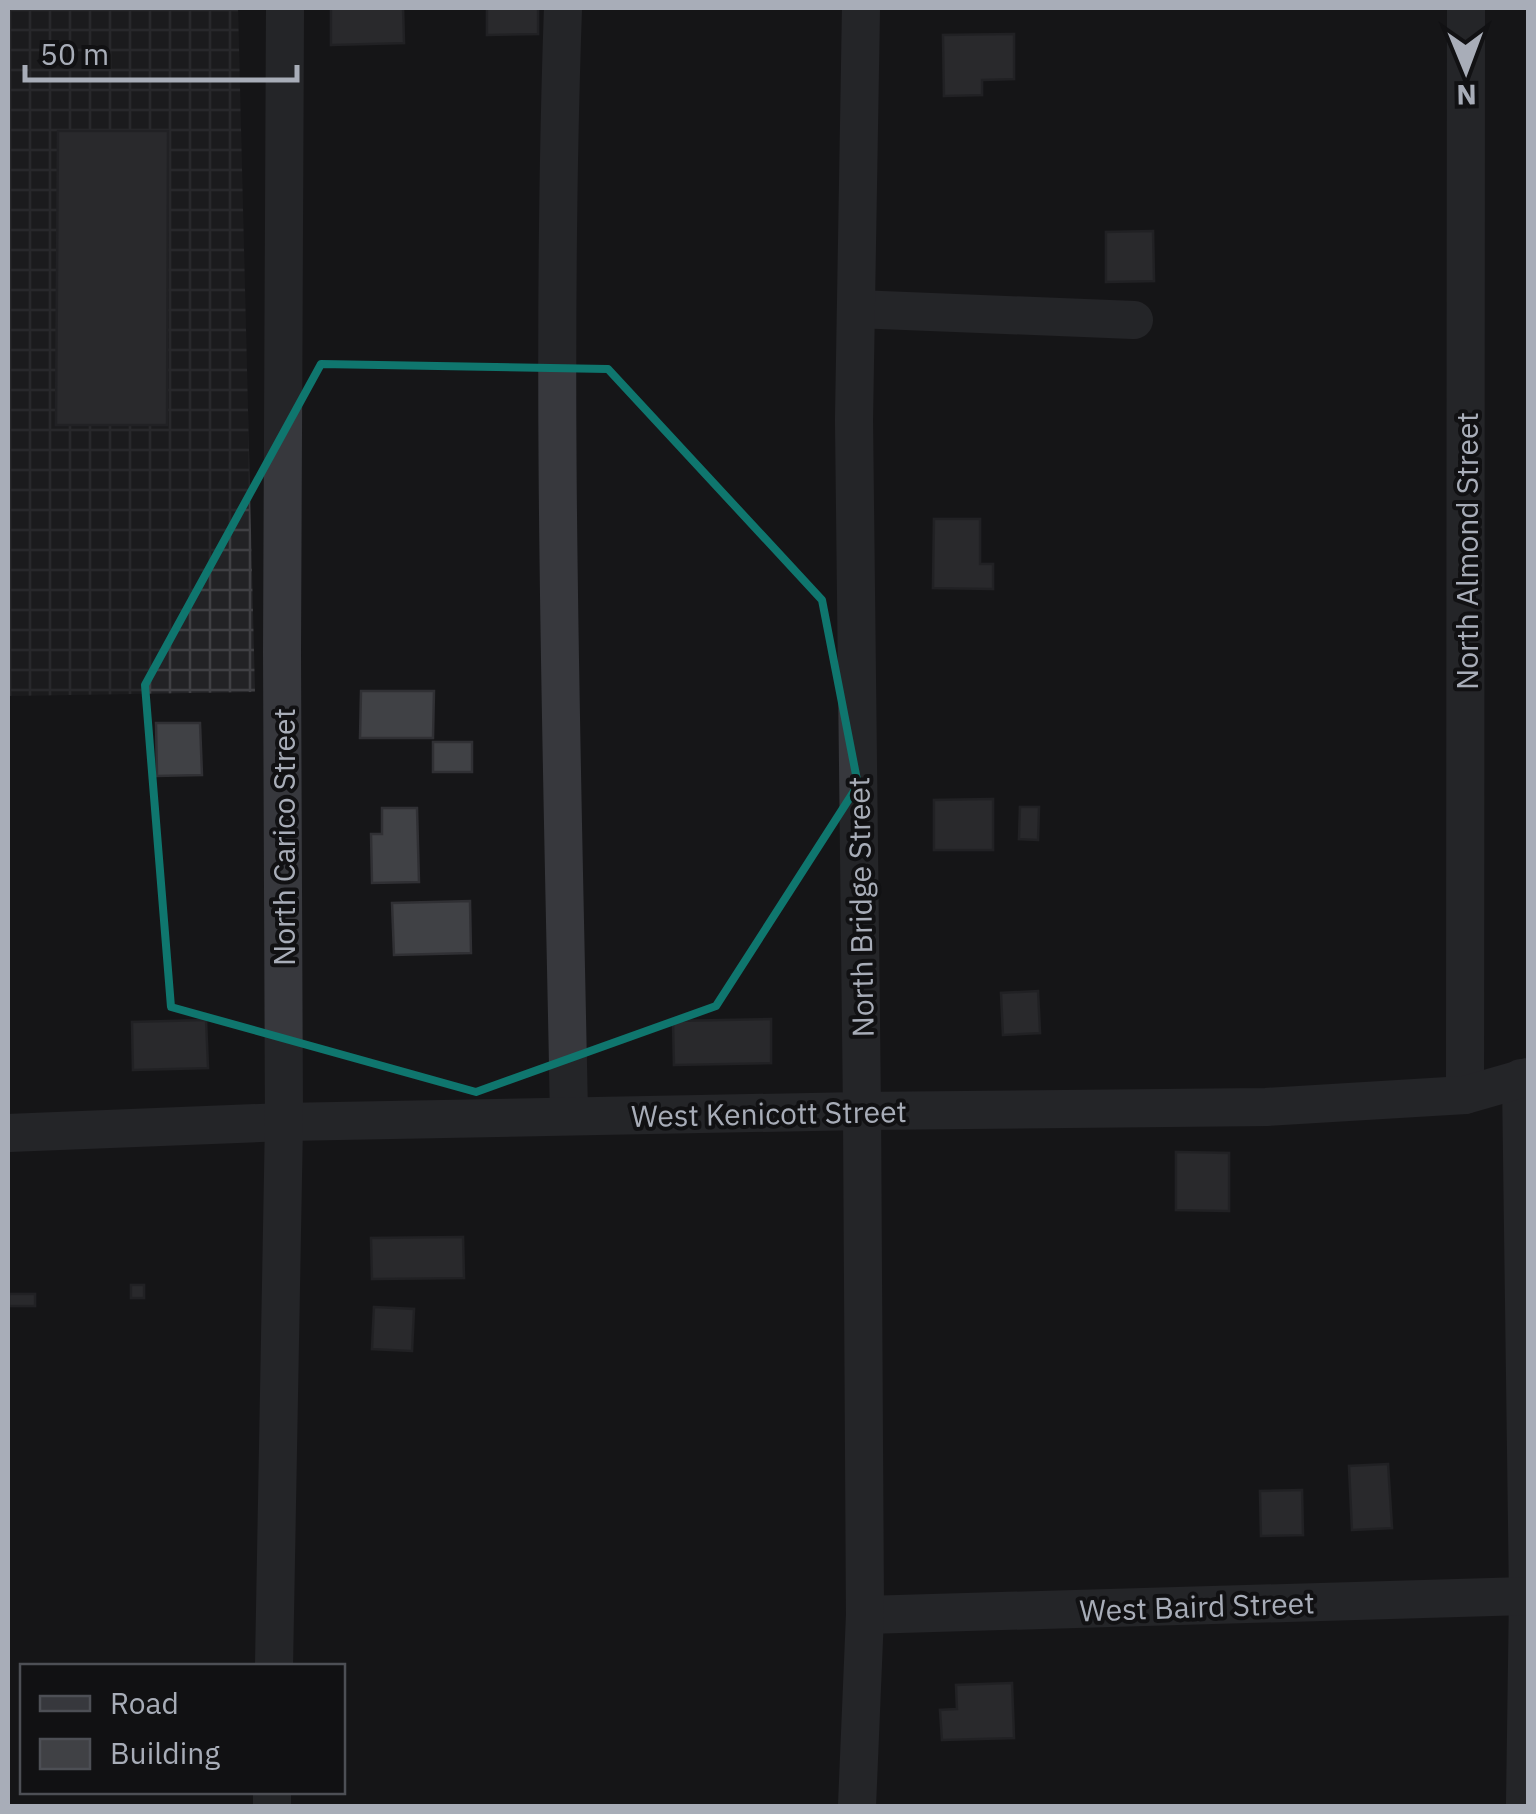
<svg xmlns="http://www.w3.org/2000/svg" width="1536" height="1814" font-family="'IBM Plex Sans',sans-serif">
<style>
.industrial{fill:url(#industrial-grid)}
.building{fill:#404145;stroke:#303034;stroke-width:2.5}
.lines{fill:none;stroke-linecap:round;stroke-linejoin:round}
.minor{stroke:#37383d;stroke-width:38}
.marked{fill:none;stroke:#0f766e;stroke-width:8;stroke-linejoin:round}
.labels{text-anchor:middle;dominant-baseline:central;stroke-width:8;stroke-linejoin:round;paint-order:stroke}
.street-label{font-size:30px;fill:#a8adb8;stroke:#111113}
</style>
<defs>
<pattern id="industrial-grid" width="8" height="8" patternUnits="userSpaceOnUse" patternTransform="scale(2.5)"><rect width="8" height="8" fill="#222225"/><path d="M0 4h8M4 0v8" fill="none" stroke="#3f3f43"/></pattern>
</defs>
<rect width="100%" height="100%" fill="#161618"/>
<path class="industrial" d="M8 8H238L255 692 8 696Z"/>
<g class="building">
<path d="M331 8H403L404 43 331 45Z"/>
<path d="M487 8H538V34L487 35Z"/>
<path d="M1014 34V79L982 80V95L944 96 943 35Z"/>
<path d="M58 131H168L167 425H56Z"/>
<path d="M1153 231 1154 281 1106 282V232Z"/>
<path d="M934 519H980V564H993V589L933 588Z"/>
<path d="M361 691H434L433 738H360Z"/>
<path d="M156 723H200L202 775 157 776Z"/>
<rect x="433" y="742" width="39" height="30"/>
<path d="M993 799V850H934V800Z"/>
<path d="M1020 807H1039L1038 840 1019 839Z"/>
<path d="M382 808H417L419 882 372 883 371 834H382Z"/>
<path d="M470 901 471 953 394 955 392 903Z"/>
<path d="M1038 991 1040 1033 1003 1035 1001 993Z"/>
<path d="M771 1019V1063L674 1065 673 1021Z"/>
<path d="M206 1020 208 1068 133 1070 132 1022Z"/>
<path d="M1176 1152 1229 1153V1211L1176 1210Z"/>
<path d="M463 1237 464 1278 372 1279 371 1238Z"/>
<rect x="131" y="1285" width="13" height="13"/>
<rect x="9" y="1294" width="26" height="12"/>
<path d="M374 1307 414 1309 412 1351 372 1349Z"/>
<path d="M1388 1464 1392 1528 1352 1530 1349 1466Z"/>
<path d="M1302 1490 1303 1535 1261 1536 1260 1491Z"/>
<path d="M1012 1683 1014 1738 942 1740 940 1710 957 1709 956 1685Z"/>
</g>
<g class="lines">
<g class="minor">
<path d="M563 8C550 377 562 747 569 1116"/>
<path d="M856 309 1134 320"/>
<path d="M1521 1078 1528 1596 1525 1806"/>
<path d="M1465 1095 1466 8"/>
<path d="M8 1133 284 1122 862 1111 1266 1107 1465 1095 1528 1077"/>
<path d="M865 1615 1528 1596"/>
<path d="M274 1666 284 1122 282 652 285 8"/>
<path d="M272 1806V1792"/>
<path d="M857 1806 865 1615 862 1111 854 420 861 8"/>
</g>
</g>
<path d="M0 0H1536V1814H0ZM321 364 608 369 822 600 858 785 716 1006 476 1092 171 1007 145 685Z" fill="#161618" fill-opacity=".55" fill-rule="evenodd"/>
<path class="marked" d="M321 364 608 369 822 600 858 785 716 1006 476 1092 171 1007 145 685Z"/>
<g class="labels">
<g class="street-label">
<text transform="translate(1466 551) rotate(-90)">North Almond Street</text>
<text transform="translate(283 837) rotate(-90)">North Carico Street</text>
<text transform="translate(860 907) rotate(-91)">North Bridge Street</text>
<text transform="translate(769 1113) rotate(-1)">West Kenicott Street</text>
<text transform="translate(1197 1606) rotate(-2)">West Baird Street</text>
</g>
</g>
<rect width="1536" height="1814" fill="none" stroke="#a8adb8" stroke-width="20"/>
<rect x="20" y="1664" width="325" height="130" fill="#111113" stroke="#4d4f55" stroke-width="2.5"/>
<rect x="40" y="1696" width="50" height="15" fill="#37383d" stroke="#4d4f55" stroke-width="2.5"/>
<text x="110" y="1714" font-size="30" fill="#a8adb8">Road</text>
<rect x="40" y="1739" width="50" height="30" fill="#404145" stroke="#4d4f55" stroke-width="2.5"/>
<text x="110" y="1764" font-size="30" fill="#a8adb8">Building</text>
<g transform="translate(1466 70) rotate(179)" stroke="#111113" stroke-width="8" paint-order="stroke">
<path d="M0-8L18 38L0 25L-18 38Z" fill="#a8adb8"/>
<text y="-15" font-size="28" font-weight="bold" text-anchor="middle" fill="#a8adb8">N</text>
</g>
<path d="M25 65v15h272v-15" fill="none" stroke="#a8adb8" stroke-width="5"/>
<text x="40" y="65" font-size="30" fill="#a8adb8" stroke="#111113" stroke-width="8" paint-order="stroke">50 m</text>
</svg>
